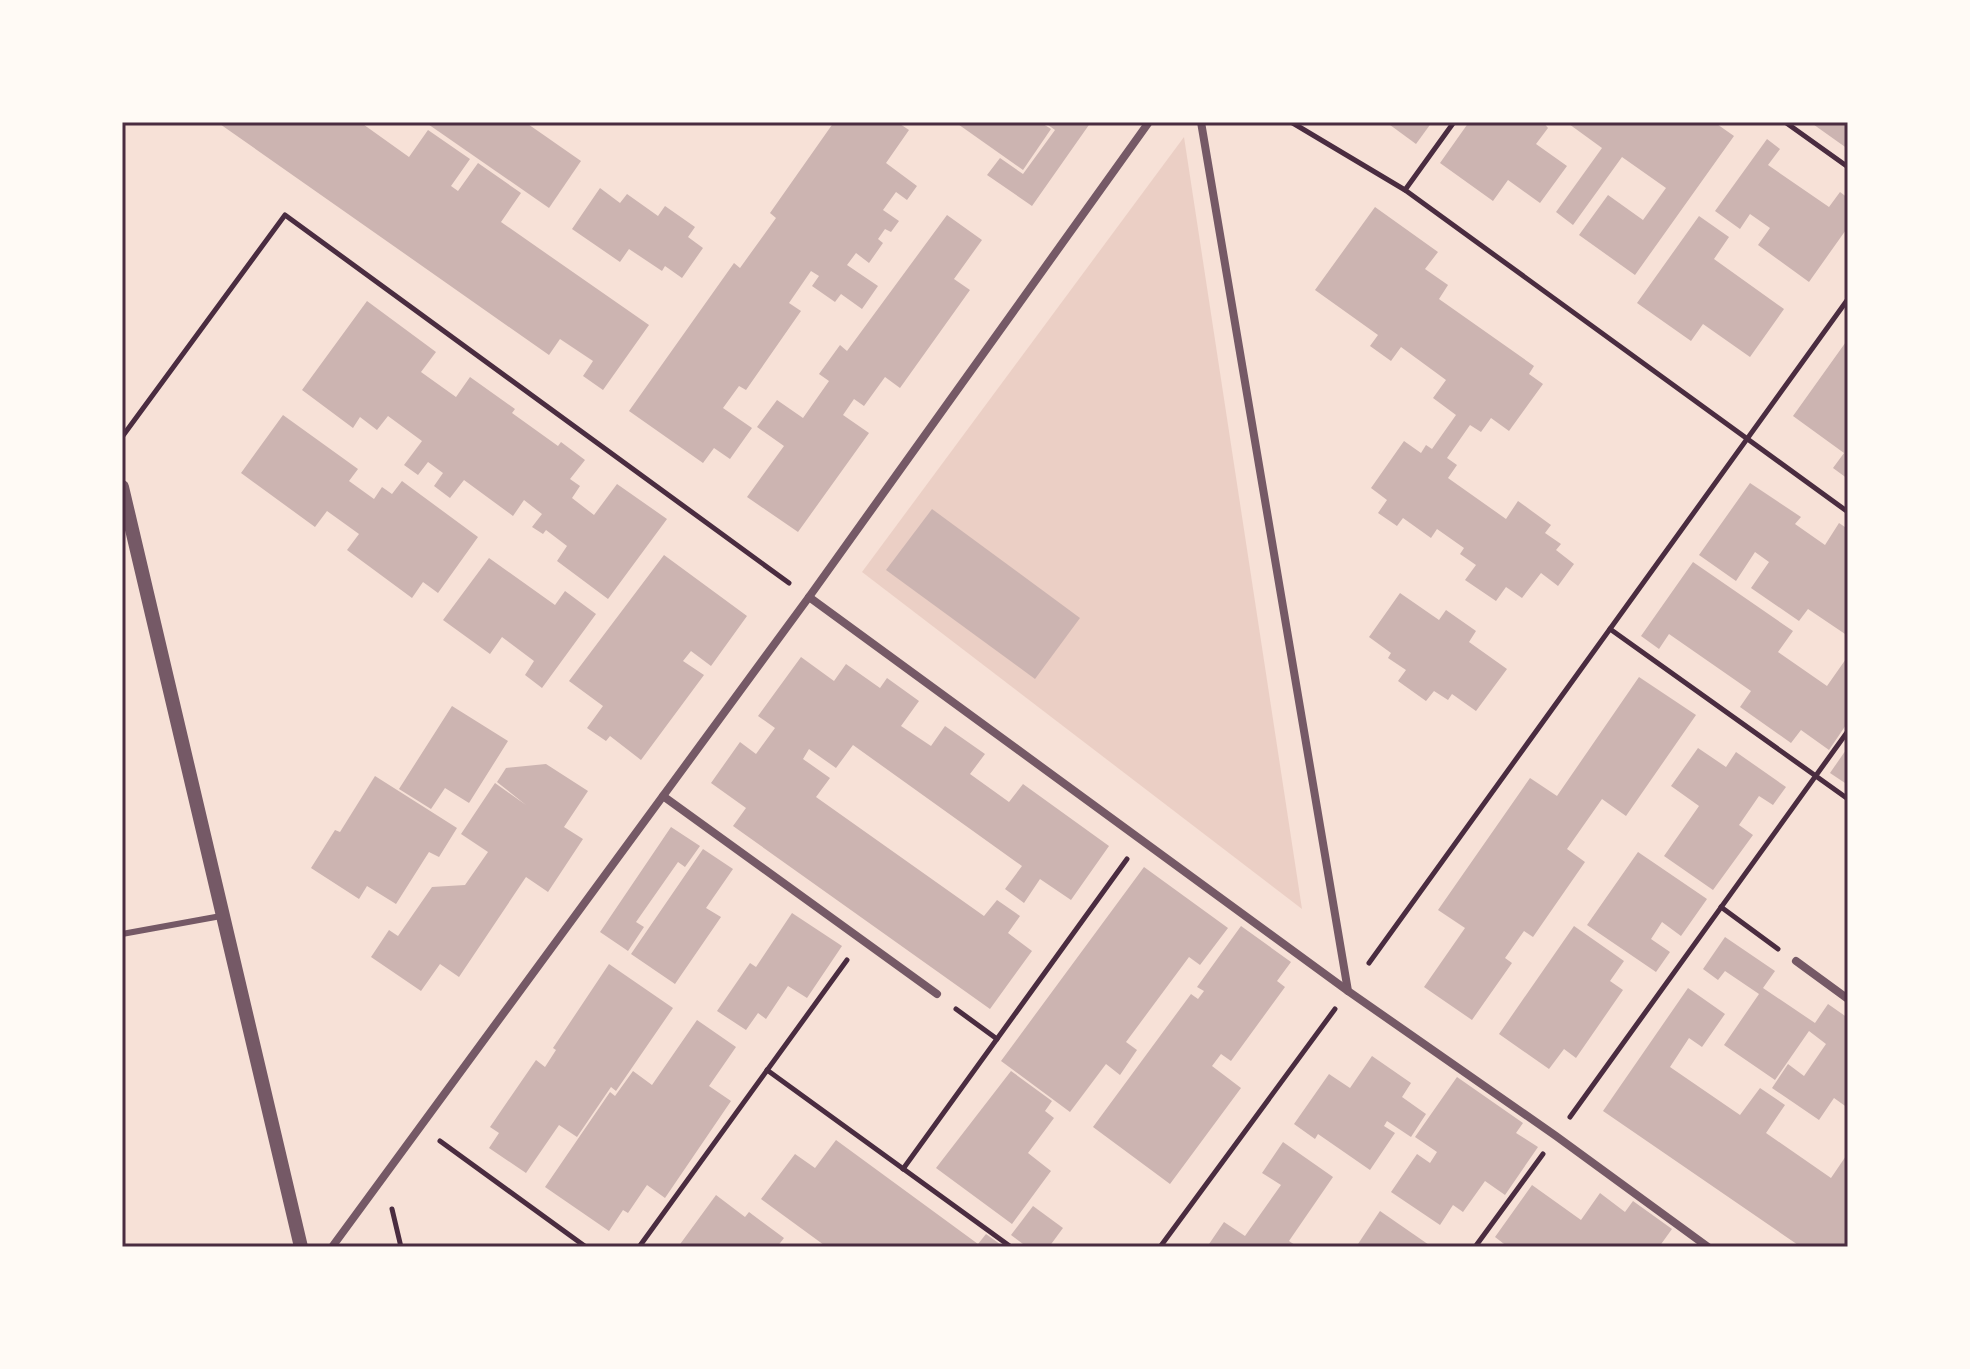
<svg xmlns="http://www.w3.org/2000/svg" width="1970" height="1369" font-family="Lato,sans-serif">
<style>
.green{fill:#ebcfc5}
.building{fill:#ccb4b1}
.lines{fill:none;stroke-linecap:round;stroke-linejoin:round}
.path{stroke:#4a2c40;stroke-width:5}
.service{stroke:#755966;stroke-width:6}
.minor{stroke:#755966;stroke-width:8}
.tertiary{stroke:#755966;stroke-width:14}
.neatline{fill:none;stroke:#4a2c40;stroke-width:3}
</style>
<rect width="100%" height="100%" fill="#f7e1d7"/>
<path class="green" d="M1184 137 1302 909 862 572Z"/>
<g class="building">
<path d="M217 122H360L409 157 428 130 470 159 451 186 458 191 478 163 521 193 501 222 649 325 603 390 583 376 593 361 560 339 549 355Z"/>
<path d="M425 122H525L581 161 549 208Z"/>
<path d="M834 122H897L909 130 886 163 917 186 907 200 896 192 883 210 899 221 891 232 885 229 878 239 883 243 869 263 856 253 847 265 878 286 862 309 841 294 835 302 812 286 819 276 811 271 789 303 801 311 746 390 739 386 723 408 752 428 730 459 714 448 703 463 629 411 734 263 740 268 776 218 770 213Z"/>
<path d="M955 122H1040L1051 129 1023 170Z"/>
<path d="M1044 122H1091L1032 206 987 175 1000 158 1023 174 1055 130Z"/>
<path d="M1386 122H1432L1416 144Z"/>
<path d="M1469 122H1543L1548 128 1536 144 1567 166 1540 203 1508 180 1493 201 1440 163Z"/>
<path d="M1570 122H1714L1734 136 1635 275 1579 235 1608 195 1643 220 1666 188 1622 157 1573 225 1556 212 1602 148 1569 124Z"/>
<path d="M1810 122H1848V149Z"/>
<path d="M1767 139 1780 149 1768 165 1829 207 1840 192 1848 198V227L1809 282 1758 245 1770 228 1750 214 1740 229 1715 211Z"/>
<path d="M600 188 620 203 627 194 658 216 665 206 695 227 688 237 703 248 682 278 665 266 662 271 629 249 620 262 572 229Z"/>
<path d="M1375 207 1438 252 1425 269 1448 285 1439 299 1534 366 1529 374 1543 384 1509 431 1491 418 1481 432 1470 425 1447 458 1457 465 1448 478 1506 519 1518 501 1551 525 1545 533 1561 544 1556 550 1574 564 1558 586 1541 573 1522 598 1506 587 1496 601 1465 580 1476 565 1460 554 1464 548 1437 529 1431 538 1403 518 1397 526 1378 513 1387 500 1371 488 1404 441 1421 453 1426 445 1432 449 1456 415 1433 398 1446 380 1401 347 1391 361 1370 346 1378 335 1315 290Z"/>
<path d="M947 215 982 240 954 279 970 290 900 388 885 377 864 406 854 399 843 415 869 433 798 532 747 497 784 446 757 427 777 400 803 418 829 381 819 374 840 345 847 351Z"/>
<path d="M1699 216 1729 237 1714 259 1784 309 1750 357 1703 324 1691 341 1637 303Z"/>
<path d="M367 301 436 352 421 372 456 397 470 377 515 409 512 413 558 446 561 442 585 460 570 479 580 486 572 498 594 515 617 484 667 519 608 599 557 561 567 546 546 530 543 534 532 527 542 514 524 500 513 516 464 480 450 498 434 486 443 473 428 462 418 475 404 465 422 441 388 416 377 430 360 417 353 428 302 390Z"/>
<path d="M1848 339V479L1833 468 1844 453 1793 416Z"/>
<path d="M283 415 358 469 349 481 374 499 382 487 392 494 402 481 478 537 438 593 423 582 412 598 347 550 359 534 327 511 315 527 241 473Z"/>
<path d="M1750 483 1801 517 1795 524 1825 545 1839 523 1848 529V636L1808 609 1799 621 1751 588 1769 562 1755 552 1736 581 1699 555Z"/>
<path d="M932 509 1080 618 1035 679 886 570Z"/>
<path d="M664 555 747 616 711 666 691 651 683 661 704 675 641 760 610 736 606 741 587 728 603 706 569 681Z"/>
<path d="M489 558 555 605 565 591 596 614 542 688 525 675 534 661 502 637 490 654 443 620Z"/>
<path d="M1693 562 1793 631 1778 652 1827 686 1848 656V722L1829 750 1801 730 1791 743 1740 707 1751 691 1669 634 1659 649 1641 636Z"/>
<path d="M1400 593 1439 620 1446 610 1476 631 1469 642 1507 669 1476 711 1452 694 1448 700 1434 691 1426 701 1398 681 1406 670 1388 658 1391 653 1369 637Z"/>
<path d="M801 657 834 681 846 664 880 688 887 678 919 701 901 726 931 746 945 726 985 754 970 774 1009 802 1023 784 1109 846 1071 900 1040 879 1024 903 1005 889 1022 866 853 745 836 768 809 749 803 759 830 778 816 797 984 916 997 900 1020 916 1008 933 1032 951 990 1009 733 826 746 808 711 783 740 742 756 754 775 728 758 716Z"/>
<path d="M1639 677 1696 715 1626 816 1602 799 1567 849 1585 862 1533 937 1524 931 1505 958 1512 963 1472 1020 1424 987 1465 928 1438 910 1530 778 1557 796Z"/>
<path d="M452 706 508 741 469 803 445 788 431 809 399 789Z"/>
<path d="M1848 747V785L1830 773Z"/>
<path d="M1698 748 1726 767 1736 752 1786 787 1773 805 1759 796 1739 825 1753 835 1713 890 1664 856 1699 806 1671 786Z"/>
<path d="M546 764 588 791 564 827 583 839 548 892 526 877 459 977 440 964 421 991 371 957 389 930 398 936 432 887 465 885 488 852 461 834 495 783 526 805 497 782 506 768Z"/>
<path d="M375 776 457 828 439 857 429 852 396 904 367 886 359 899 311 868 335 830 340 832Z"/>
<path d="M671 827 700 846 685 867 678 862 636 922 644 927 628 951 600 932Z"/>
<path d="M703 849 733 869 706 908 721 917 675 984 631 954Z"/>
<path d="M1638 852 1707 899 1681 936 1662 922 1651 939 1670 952 1656 972 1587 925Z"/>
<path d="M1144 867 1228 928 1200 965 1189 957 1126 1042 1137 1050 1120 1075 1106 1064 1070 1112 1001 1061Z"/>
<path d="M792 913 842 946 807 998 788 986 766 1019 758 1013 746 1030 717 1011 750 963 756 967Z"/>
<path d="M1241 926 1291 962 1277 981 1285 987 1231 1061 1221 1054 1212 1066 1241 1088 1170 1184 1093 1127 1191 994 1198 999 1204 991 1197 987Z"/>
<path d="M1574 926 1624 961 1610 981 1623 990 1576 1058 1564 1049 1549 1069 1499 1034Z"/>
<path d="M1725 937 1775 971 1763 988 1815 1023 1828 1004 1848 1018V1108L1834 1098 1819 1120 1772 1088 1788 1064 1804 1076 1826 1044 1809 1031 1775 1080 1724 1045 1759 994 1725 971 1718 980 1703 969Z"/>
<path d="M609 964 673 1008 616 1091 611 1087 577 1137 559 1125 526 1173 489 1148 499 1133 490 1127 536 1060 545 1067 556 1050 553 1048Z"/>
<path d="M1688 988 1725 1014 1702 1047 1689 1038 1670 1067 1740 1115 1760 1088 1785 1105 1766 1133 1831 1178 1848 1153V1247H1801L1603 1111Z"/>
<path d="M697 1020 736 1047 709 1086 731 1101 665 1198 647 1185 628 1213 623 1210 609 1231 545 1187 610 1092 615 1096 633 1071 652 1085Z"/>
<path d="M1372 1056 1411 1083 1402 1097 1426 1114 1411 1137 1387 1121 1384 1126 1395 1133 1370 1170 1318 1134 1315 1139 1294 1124 1329 1074 1350 1088Z"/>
<path d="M1011 1071 1052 1101 1045 1111 1054 1118 1028 1153 1051 1171 1012 1224 936 1168Z"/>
<path d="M1457 1077 1523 1123 1516 1133 1538 1147 1505 1195 1485 1181 1463 1212 1453 1205 1440 1225 1391 1192 1417 1154 1430 1163 1437 1152 1415 1137Z"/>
<path d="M836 1140 978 1244 986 1234 1004 1247H822L824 1245 761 1199 795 1154 815 1168Z"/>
<path d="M1283 1142 1333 1177 1289 1241 1298 1247H1207L1224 1222 1245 1236 1281 1185 1262 1173Z"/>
<path d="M1532 1185 1581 1220 1600 1193 1625 1212 1633 1201 1672 1229 1659 1247H1508L1495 1237Z"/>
<path d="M716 1195 745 1217 749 1212 784 1238 777 1247H678Z"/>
<path d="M1033 1206 1063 1228 1049 1247H1027L1011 1235Z"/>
<path d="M1380 1211 1432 1247H1356Z"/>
</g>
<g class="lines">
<g class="path">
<path d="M1291 122 1405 190 1848 512"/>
<path d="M1785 122 1848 167"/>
<path d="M1405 190 1454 122"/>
<path d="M122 437 285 215 789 583"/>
<path d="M1610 629 1848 799"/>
<path d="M1721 907 1778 949"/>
<path d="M1369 963 1848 299"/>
<path d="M956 1009 997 1039"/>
<path d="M767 1070 1011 1247"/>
<path d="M1570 1117 1848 731"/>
<path d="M440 1141 586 1247"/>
<path d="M903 1169 1127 859"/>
<path d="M392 1209 401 1247"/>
<path d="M639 1247 847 960"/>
<path d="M1160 1247 1335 1009"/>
<path d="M1475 1247 1543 1154"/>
</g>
<path class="service" d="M122 934 221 916"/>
<g class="minor">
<path d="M1201 122 1348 991 1556 1136 1708 1247"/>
<path d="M809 597 1348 991"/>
<path d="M663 796 937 994"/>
<path d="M1796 961 1848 999"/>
<path d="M332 1247 809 597 1149 122"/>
</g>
<path class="tertiary" d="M122 487 301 1247"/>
</g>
<rect width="1970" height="1369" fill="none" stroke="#fffaf5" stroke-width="248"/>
<rect x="124" y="124" width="1722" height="1121" class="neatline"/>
</svg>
